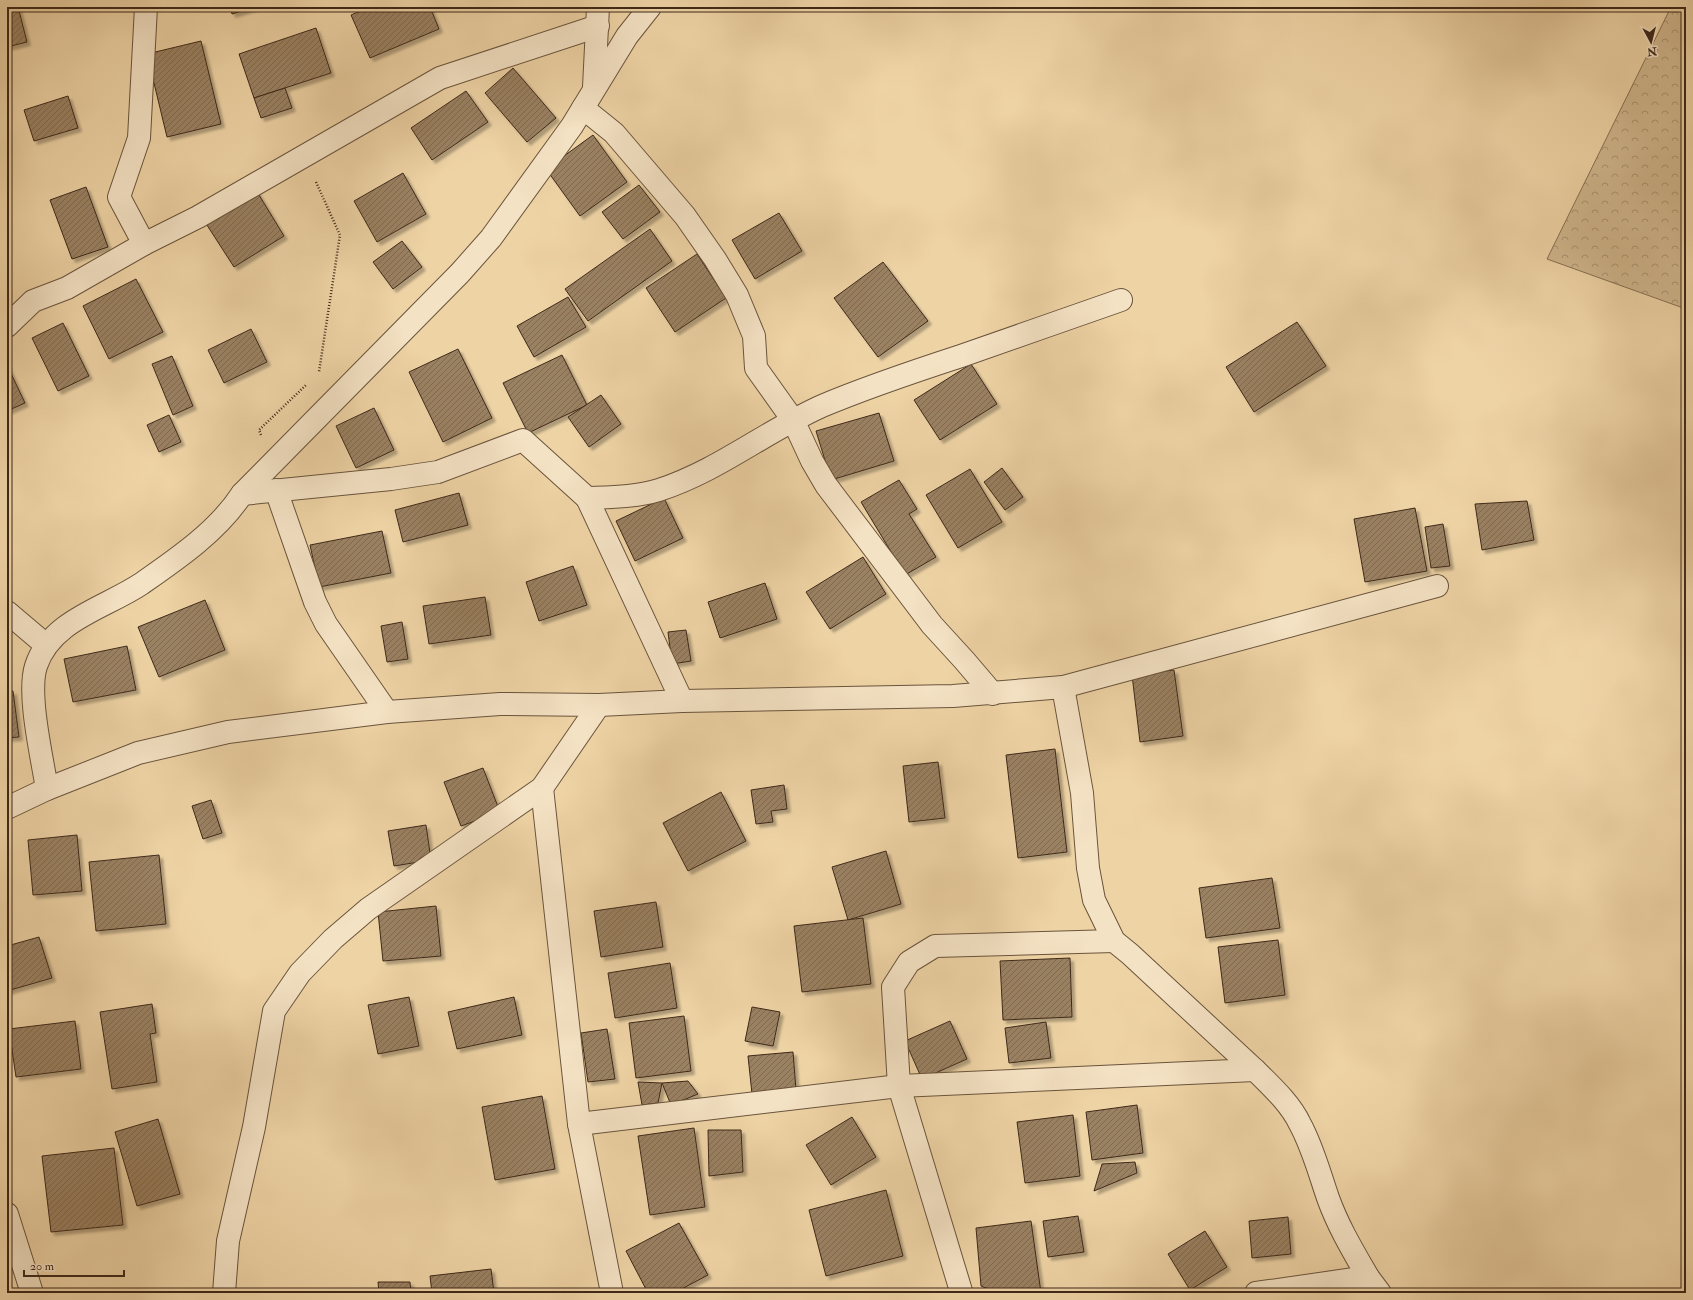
<svg xmlns="http://www.w3.org/2000/svg" width="1693" height="1300" font-family="'IM FELL Double Pica',serif">
<style>
.forest{fill:url(#forest-crowns);stroke:#877053}
.building{fill:url(#building-hatch);stroke:#3e2919;filter:url(#shadow)}
.lines{fill:none;stroke-linecap:round;stroke-linejoin:round}
.street-casing{stroke:#6a543c;stroke-width:24}
.path{stroke:#3e2919;stroke-width:2.5;stroke-dasharray:1 2;stroke-linecap:butt}
.street{stroke:#f4e2c4;stroke-width:22}
</style>
<defs>
<pattern id="forest-crowns" width="20" height="18" patternUnits="userSpaceOnUse"><rect width="20" height="18" fill="#d0b68d"/><path d="M2 6a3 3 0 1 1 6 0M12 15a3 3 0 1 1 6 0" fill="none" stroke="#aa9472"/></pattern>
<pattern id="building-hatch" width="6" height="6" patternUnits="userSpaceOnUse"><rect width="6" height="6" fill="#9a8162"/><path d="M-1 1l2-2M0 6l6-6M5 7l2-2" fill="none" stroke="#7f6a50"/></pattern>
<filter id="shadow"><feDropShadow dx="3.5" dy="3.5" stdDeviation="1" flood-color="#0004"/></filter>
</defs>
<rect width="100%" height="100%" fill="#eed3a5"/>
<filter id="stains"><feTurbulence type="fractalNoise" baseFrequency=".005" numOctaves="4"/><feColorMatrix values="0 0 0 0 .2 0 0 0 0 .09 0 0 0 0 .02 0 0 0 .5 -.17"/></filter>
<radialGradient id="worn" r=".72"><stop offset=".6" stop-color="#630" stop-opacity="0"/><stop offset="1" stop-color="#630" stop-opacity=".3"/></radialGradient>
<path class="forest" d="M1671 7H1686V309L1547 259Z"/>
<g class="building">
<path d="M7 7H18L27 42 7 47Z"/>
<path d="M230 7H255L232 14Z"/>
<path d="M370 7H430L439 29 370 58 351 15Z"/>
<path d="M316 28 331 73 254 98 239 54Z"/>
<path d="M201 41 221 124 167 137 147 54Z"/>
<path d="M513 68 556 118 527 142 485 93Z"/>
<path d="M285 88 292 108 261 118 254 98Z"/>
<path d="M466 91 488 122 432 160 411 128Z"/>
<path d="M68 96 78 128 34 141 24 110Z"/>
<path d="M593 135 627 182 580 216 546 169Z"/>
<path d="M403 173 426 214 377 242 354 201Z"/>
<path d="M639 185 660 212 623 239 602 212Z"/>
<path d="M86 187 108 247 72 259 50 200Z"/>
<path d="M256 190 284 236 234 267 205 222Z"/>
<path d="M779 213 802 251 755 279 732 240Z"/>
<path d="M650 229 672 261 588 321 565 289Z"/>
<path d="M402 241 422 267 393 289 373 262Z"/>
<path d="M697 254 726 298 675 332 646 288Z"/>
<path d="M883 262 928 321 878 357 834 298Z"/>
<path d="M136 279 163 332 109 359 83 306Z"/>
<path d="M568 297 586 327 534 357 517 326Z"/>
<path d="M1297 322 1326 366 1254 412 1226 367Z"/>
<path d="M63 323 89 376 58 391 32 338Z"/>
<path d="M251 329 267 362 224 383 208 350Z"/>
<path d="M458 349 492 418 443 442 409 372Z"/>
<path d="M562 355 587 405 528 433 503 383Z"/>
<path d="M172 356 193 406 173 415 152 364Z"/>
<path d="M971 364 997 404 940 440 914 400Z"/>
<path d="M7 365 25 403 7 411Z"/>
<path d="M601 395 621 424 589 447 568 417Z"/>
<path d="M374 408 394 450 356 468 336 426Z"/>
<path d="M879 413 894 461 831 480 816 431Z"/>
<path d="M169 415 181 442 159 452 147 425Z"/>
<path d="M1002 468 1023 497 1005 510 984 482Z"/>
<path d="M970 469 1002 522 958 548 926 495Z"/>
<path d="M899 480 917 509 909 514 936 557 905 575 861 502Z"/>
<path d="M459 493 468 525 403 542 395 510Z"/>
<path d="M664 498 683 538 635 561 616 521Z"/>
<path d="M1527 501 1534 540 1482 550 1475 504Z"/>
<path d="M1415 508 1427 571 1365 582 1354 519Z"/>
<path d="M1443 524 1450 566 1431 568 1425 527Z"/>
<path d="M382 531 391 573 319 587 310 545Z"/>
<path d="M863 557 886 594 830 629 806 592Z"/>
<path d="M573 566 587 605 539 621 526 582Z"/>
<path d="M765 583 777 619 720 638 708 602Z"/>
<path d="M485 597 491 635 429 644 423 606Z"/>
<path d="M205 600 225 650 159 677 138 627Z"/>
<path d="M402 622 408 659 387 662 381 626Z"/>
<path d="M686 630 691 661 672 664 668 632Z"/>
<path d="M127 646 136 690 73 702 64 659Z"/>
<path d="M1174 670 1183 736 1140 742 1132 675Z"/>
<path d="M13 691 19 737 7 738V692Z"/>
<path d="M1055 749 1067 852 1018 858 1006 755Z"/>
<path d="M938 762 945 818 909 822 903 766Z"/>
<path d="M483 768 500 812 461 826 444 782Z"/>
<path d="M784 785 787 809 771 811 773 822 756 824 751 790Z"/>
<path d="M721 792 746 841 688 871 663 823Z"/>
<path d="M211 800 222 833 203 839 192 806Z"/>
<path d="M426 825 431 860 394 866 388 831Z"/>
<path d="M77 835 82 891 33 895 28 840Z"/>
<path d="M886 851 901 904 848 920 832 867Z"/>
<path d="M159 855 166 924 96 931 89 862Z"/>
<path d="M1272 878 1280 928 1206 938 1199 888Z"/>
<path d="M656 902 663 947 601 957 594 911Z"/>
<path d="M436 906 441 956 383 961 378 912Z"/>
<path d="M863 918 871 984 802 992 794 926Z"/>
<path d="M39 937 52 978 7 991V946Z"/>
<path d="M1278 940 1285 995 1225 1003 1218 947Z"/>
<path d="M1070 958 1072 1017 1003 1020 1000 961Z"/>
<path d="M670 963 677 1008 615 1018 608 973Z"/>
<path d="M409 997 419 1046 378 1054 368 1005Z"/>
<path d="M514 997 522 1035 457 1049 448 1012Z"/>
<path d="M152 1004 156 1033 150 1034 157 1082 112 1089 100 1012Z"/>
<path d="M752 1007 780 1012 773 1046 745 1041Z"/>
<path d="M684 1016 691 1071 636 1078 629 1023Z"/>
<path d="M75 1021 81 1069 16 1077 9 1029Z"/>
<path d="M950 1021 967 1059 922 1079 905 1041Z"/>
<path d="M1046 1022 1051 1058 1009 1063 1005 1028Z"/>
<path d="M607 1029 615 1079 588 1082 581 1033Z"/>
<path d="M793 1052 796 1090 752 1094 748 1056Z"/>
<path d="M688 1081 698 1094 671 1105 662 1083Z"/>
<path d="M638 1082 662 1083 658 1103 642 1105Z"/>
<path d="M542 1096 555 1169 495 1180 482 1107Z"/>
<path d="M1137 1105 1143 1153 1092 1160 1086 1112Z"/>
<path d="M1073 1115 1080 1176 1025 1183 1017 1122Z"/>
<path d="M852 1117 876 1157 831 1185 806 1145Z"/>
<path d="M158 1119 180 1194 137 1206 115 1132Z"/>
<path d="M694 1128 705 1207 650 1215 638 1136Z"/>
<path d="M708 1130H741L743 1172 709 1176Z"/>
<path d="M114 1148 123 1225 51 1232 42 1156Z"/>
<path d="M1135 1162 1137 1173 1094 1191 1102 1164Z"/>
<path d="M886 1190 903 1256 826 1276 809 1210Z"/>
<path d="M1078 1216 1084 1252 1048 1257 1043 1221Z"/>
<path d="M1288 1217 1291 1254 1252 1258 1249 1221Z"/>
<path d="M1031 1221 1041 1293H998L981 1286 976 1228Z"/>
<path d="M679 1223 708 1275 674 1293H648L626 1251Z"/>
<path d="M1205 1231 1227 1267 1190 1290 1168 1254Z"/>
<path d="M491 1269 494 1293H432L430 1276Z"/>
<path d="M378 1282H410L411 1293H379Z"/>
</g>
<g class="lines">
<defs>
<g id="street">
<path d="M594 87 598 7"/>
<path d="M583 108 614 133 685 216 715 259 737 295 754 336 756 368 793 420 812 461 826 485 932 625 964 660 993 694"/>
<path d="M144 244 198 217 440 78 598 26"/>
<path d="M7 326 33 301 67 288 144 244 119 197 139 138 146 7"/>
<path d="M276 490 315 602 326 624 387 712"/>
<path d="M242 494 391 479 438 472 523 440 587 498C611 497 636 497 659 490 718 471 766 431 822 406 867 387 915 371 961 356 1014 337 1068 319 1121 300"/>
<path d="M587 498 682 701"/>
<path d="M7 612 46 645"/>
<path d="M1063 687 1082 793 1088 868 1094 900 1114 941 1130 954 1255 1070"/>
<path d="M542 788 579 1124 899 1086 1255 1070C1271 1086 1290 1103 1300 1124 1313 1148 1319 1172 1328 1198 1338 1226 1353 1251 1368 1277"/>
<path d="M47 789C42 757 27 694 36 666 51 620 105 608 141 584 177 559 218 531 242 494L460 273 491 238 572 126 627 36 650 7"/>
<path d="M7 808 47 789 138 753 228 732 387 712 500 704 599 705 682 701 953 696 1063 687 1437 586"/>
<path d="M579 1124 612 1293"/>
<path d="M7 1214 32 1293"/>
<path d="M961 1291 899 1086 893 987 909 962 935 946 1114 941"/>
<path d="M224 1293 228 1241 254 1127 274 1011 300 973 333 939 368 909 542 788 599 705"/>
<path d="M1256 1293 1368 1277 1380 1293"/>
</g>
</defs>
<use href="#street" class="street-casing"/>
<g class="path">
<path d="M316 182 340 235 319 372"/>
<path d="M261 435 259 430 306 385"/>
</g>
<use href="#street" class="street"/>
</g>
<rect width="1693" height="1300" fill="none" stroke="#eed3a5" stroke-width="24"/>
<rect x="8" y="8" width="1677" height="1284" fill="none" stroke="#3e2919" stroke-width="2"/>
<rect x="12" y="12" width="1669" height="1276" fill="none" stroke="#3e2919"/>
<g transform="translate(1651 42) rotate(173)" stroke="#f4e2c4" stroke-width="3" paint-order="stroke">
<path d="M0-3L7 15L0 10L-7 15Z" fill="#3e2919"/>
<text y="-6" font-size="11" font-weight="bold" text-anchor="middle" fill="#3e2919">N</text>
</g>
<path d="M24 1270v6h100v-6" fill="none" stroke="#3e2919" stroke-width="2"/>
<text x="30" y="1270" font-size="12" fill="#3e2919" stroke="#f4e2c4" stroke-width="3" paint-order="stroke">20 m</text>
<rect width="100%" height="100%" filter="url(#stains)"/>
<rect width="100%" height="100%" fill="url(#worn)"/>
</svg>
